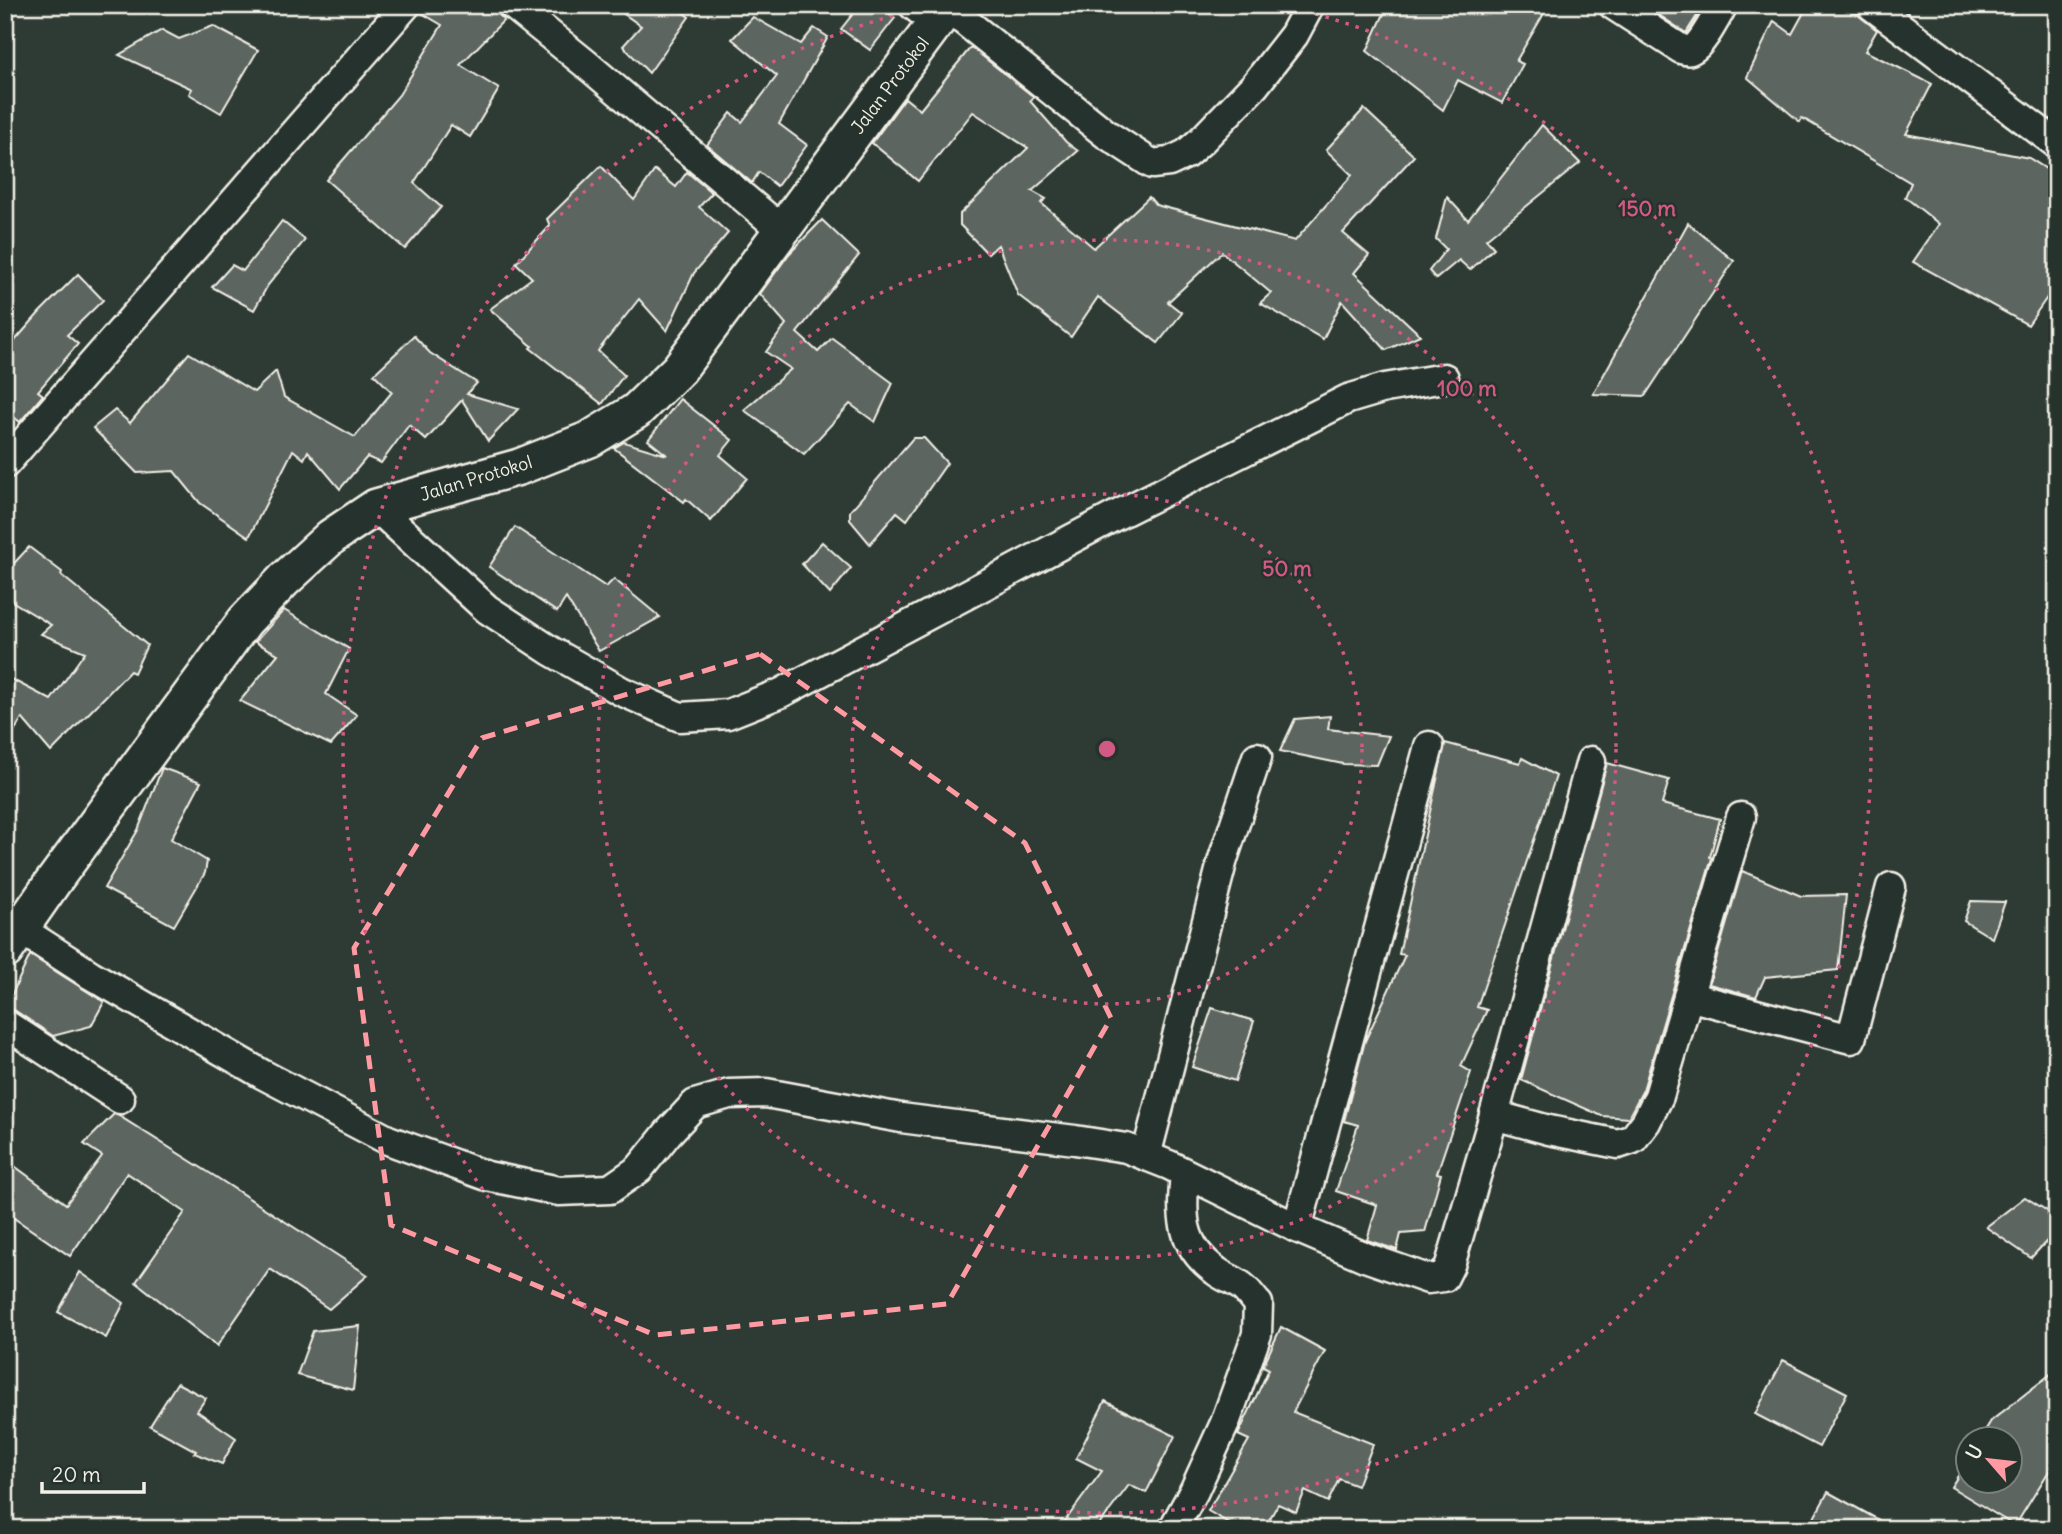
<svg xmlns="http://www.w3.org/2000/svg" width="2062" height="1534" font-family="Delius,sans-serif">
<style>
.building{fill:#5c655e;stroke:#f4f1e8;stroke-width:2}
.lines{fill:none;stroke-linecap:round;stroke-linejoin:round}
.minor-casing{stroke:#f4f1e8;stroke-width:33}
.tertiary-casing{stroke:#f4f1e8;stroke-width:40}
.minor{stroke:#26332d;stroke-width:28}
.tertiary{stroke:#26332d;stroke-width:35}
.marked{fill:none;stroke:#ff9aa2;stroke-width:5;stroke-dasharray:14 9;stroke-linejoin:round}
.ring{fill:none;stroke:#d15985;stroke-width:3.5;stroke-dasharray:3.5 7}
.labels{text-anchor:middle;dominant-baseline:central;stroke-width:5;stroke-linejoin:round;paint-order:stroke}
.street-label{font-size:18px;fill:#f4f1e8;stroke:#26332d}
.centre{fill:#d15985;stroke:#26332d;stroke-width:3.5}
.ring-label{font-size:21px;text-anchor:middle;font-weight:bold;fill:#d15985;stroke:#26332d;stroke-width:5;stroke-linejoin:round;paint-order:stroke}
</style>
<rect width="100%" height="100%" fill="#2e3b34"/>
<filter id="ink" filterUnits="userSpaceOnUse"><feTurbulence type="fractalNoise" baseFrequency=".0143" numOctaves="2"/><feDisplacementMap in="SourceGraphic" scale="14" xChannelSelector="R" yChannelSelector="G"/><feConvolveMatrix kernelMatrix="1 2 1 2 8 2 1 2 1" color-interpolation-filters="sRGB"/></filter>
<g filter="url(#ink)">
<g class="building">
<path d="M422 5H489L504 20 460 65 499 89 470 137 451 125 414 183 441 207 405 249 326 180 399 95 442 25 420 12Z"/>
<path d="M611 5H674L689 17 649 73 623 46 641 26Z"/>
<path d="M860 5H878L895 18 870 50 841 29Z"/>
<path d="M1388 5H1549L1516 61 1523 64 1502 103 1458 80 1443 110 1367 51Z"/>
<path d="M1644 5H1704L1686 33Z"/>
<path d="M1808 5H1838L1858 15 1877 30 1865 51 1932 84 1906 134 2029 158 2057 176V283L2028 325 1913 262 1939 224 1905 197 1911 183 1802 118 1800 122 1747 77 1774 21 1792 34Z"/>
<path d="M753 17 801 44 814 28 828 37 779 124 807 145 777 186 759 172 752 183 707 145 731 113 742 122 777 76 732 39Z"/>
<path d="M213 26 258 50 221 113 189 94 192 89 119 55 162 30 179 39Z"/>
<path d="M971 47 1034 97 1030 101 1066 142 1078 151 1032 191 1046 199 1041 203 1094 248 1149 197 1156 205 1295 241 1352 175 1326 150 1364 109 1414 156 1343 233 1369 255 1354 273 1420 335 1386 350 1342 301 1323 339 1260 303 1271 293 1222 252 1168 302 1182 313 1158 343 1098 297 1071 337 1018 295 998 245 988 254 960 225V214L1028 148 973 112 918 181 872 143 905 98 920 110Z"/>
<path d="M1542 125 1580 163 1486 239 1494 248 1470 270 1459 260 1436 279 1429 271 1446 249 1436 239 1447 197 1468 220Z"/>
<path d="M601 166 634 200 655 170 676 187 687 172 712 193 699 207 728 233 694 273 667 331 639 299 598 351 624 375 602 404 530 348 532 346 490 309 532 278 516 263 550 226 547 219Z"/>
<path d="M822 220 859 255 797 333 818 352 832 338 893 383 875 422 850 404 804 454 744 410 791 369 766 352 786 324 760 294 789 254Z"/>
<path d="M282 221 305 240 268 285 254 310 212 287 232 265 243 271Z"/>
<path d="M1688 223 1734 261 1645 396 1593 394Z"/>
<path d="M78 274 103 300 67 335 78 344 38 391 43 395 20 422 5 410V352L40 312Z"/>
<path d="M414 336 430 353 477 383 467 394 518 409 488 441 462 400 426 440 409 425 381 463 367 457 340 489 308 451 304 459 293 450 249 537 200 503 174 471 137 473 93 428 115 410 130 423 189 353 254 392 276 371 284 397 355 437 392 392 374 374Z"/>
<path d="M680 399 732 440 720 455 747 478 711 521 686 499 684 502 614 448 624 442 667 455 648 440Z"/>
<path d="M913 438H924L947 463 907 520 897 512 870 544 850 520V511Z"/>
<path d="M515 527 606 587 614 579 660 617 599 651 566 598 557 612 489 567Z"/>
<path d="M822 542 851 568 830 594 802 564Z"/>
<path d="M29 547 62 572 61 575 147 645 134 673 130 671 51 752 22 718 5 747V676L51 700 85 652 41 634 51 625 5 597V573Z"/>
<path d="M284 610 349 649 326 694 357 715 331 745 240 701 278 654 255 642Z"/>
<path d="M1330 716 1328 729 1389 736 1377 765 1343 764 1280 751 1295 719Z"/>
<path d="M1445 743 1520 763 1522 758 1556 776 1477 1007 1487 1010 1461 1066 1471 1072 1437 1173 1441 1174 1425 1232 1401 1234 1397 1250 1367 1240 1377 1205 1336 1191 1358 1125 1344 1121 1365 1041 1405 955 1399 954Z"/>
<path d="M1607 763 1669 780 1662 804 1720 819 1710 857 1712 858 1643 1090 1628 1118 1602 1116 1521 1080Z"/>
<path d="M162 768 201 782 171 839 207 861 205 873 174 926 104 888 138 830Z"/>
<path d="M1742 871 1801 896 1846 895 1838 970 1765 977 1756 997 1709 984Z"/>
<path d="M1971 901 2005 902 1992 938 1964 921Z"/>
<path d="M30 955 104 1002 91 1026 53 1036 14 1010 6 1007Z"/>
<path d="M1212 1008 1254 1021 1235 1081 1192 1067Z"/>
<path d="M114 1114 119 1116 216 1177 368 1275 329 1309 270 1269 217 1346 136 1282 185 1212 127 1173 70 1256 5 1212V1159L66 1204 102 1156 84 1144Z"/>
<path d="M2025 1197 2057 1217V1230L2031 1258 1986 1227Z"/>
<path d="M80 1272 124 1303 106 1338 58 1312Z"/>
<path d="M360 1326 353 1390 297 1375 313 1331Z"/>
<path d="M1281 1327 1325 1351 1293 1412 1373 1444 1357 1486 1339 1479 1328 1502 1305 1491 1296 1512 1278 1504 1264 1529H1239L1208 1511 1249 1440 1238 1435 1269 1369 1263 1366Z"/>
<path d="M1783 1360 1847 1393 1819 1447 1755 1414Z"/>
<path d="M2057 1369V1458L2015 1526 1951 1487 1968 1460V1481H2010V1439H1980L1991 1421Z"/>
<path d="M177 1383 206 1398 197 1411 236 1438 222 1464 194 1453 196 1451 150 1426Z"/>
<path d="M1105 1401 1175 1436 1146 1493 1129 1485 1096 1529H1059L1102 1471 1076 1458Z"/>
<path d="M1828 1492 1895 1529H1808Z"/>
</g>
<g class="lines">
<defs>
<g id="minor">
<path d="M513 5 586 64 782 230"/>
<path d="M913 5 936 23"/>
<path d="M1613 5 1681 49C1686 50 1688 52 1692 49 1702 45 1717 15 1723 5"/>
<path d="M1871 5 2057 144"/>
<path d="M947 7 1106 134 1152 164 1169 162 1186 154 1202 140 1255 85 1294 35 1310 5"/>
<path d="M5 464 406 5"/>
<path d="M376 507 487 609 551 651 621 691 680 717 728 714 781 693 1115 516 1348 399 1385 388 1444 378"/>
<path d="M20 929 91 975 262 1074 388 1140 487 1176 559 1191 610 1189 639 1169 668 1133 695 1104 729 1094 766 1093 901 1118 1075 1140 1126 1148 1169 1165 1297 1228 1365 1257 1428 1279 1444 1277 1450 1265 1494 1115 1549 1130 1618 1144 1633 1139 1646 1122 1659 1096 1741 817"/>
<path d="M1688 996 1851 1039 1891 887"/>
<path d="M5 1024 120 1099"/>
<path d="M1494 1115 1591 761"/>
<path d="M1146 1156 1223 859 1257 757"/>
<path d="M1297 1228 1429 746"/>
<path d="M1173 1529 1194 1491 1225 1423 1257 1334 1258 1304C1252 1298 1247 1289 1240 1285 1232 1279 1223 1277 1216 1271 1180 1245 1181 1215 1185 1174"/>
</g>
<path id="tertiary" d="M5 951 53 882 245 621 284 580 331 537 376 507 519 467 590 439 636 411 679 369 949 5"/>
</defs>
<use href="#minor" class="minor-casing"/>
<use href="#tertiary" class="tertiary-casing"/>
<use href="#minor" class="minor"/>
<use href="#tertiary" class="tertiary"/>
</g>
</g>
<path class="marked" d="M760 654 1025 843 1111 1018 947 1304 655 1335 391 1225 354 948 482 738Z"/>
<g class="ring">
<circle cx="1107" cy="749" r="255"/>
<circle cx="1107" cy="749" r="509"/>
<path d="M1285 6A764 764 0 1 1 929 6"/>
</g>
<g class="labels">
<g class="street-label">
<text transform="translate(890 85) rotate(-53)">Jalan Protokol</text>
<text transform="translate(476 478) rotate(-17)">Jalan Protokol</text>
</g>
</g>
<circle cx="1107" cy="749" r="10" class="centre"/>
<g class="ring-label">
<text x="1647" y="216">150 m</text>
<text x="1467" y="396">100 m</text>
<text x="1287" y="576">50 m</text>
</g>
<rect width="2062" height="1534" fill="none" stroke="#26332d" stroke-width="28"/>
<rect x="14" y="14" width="2034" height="1506" fill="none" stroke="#f4f1e8" stroke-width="2.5" filter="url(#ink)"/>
<g transform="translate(1989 1460) rotate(298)"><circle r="33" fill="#26332d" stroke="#787f78" stroke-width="2"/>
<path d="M0-5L12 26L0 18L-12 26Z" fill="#ff9aa2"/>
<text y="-10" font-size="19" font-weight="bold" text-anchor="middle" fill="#f4f1e8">U</text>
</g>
<path d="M42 1482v10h102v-10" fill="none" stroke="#f4f1e8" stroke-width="3.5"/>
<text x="52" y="1482" font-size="21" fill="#f4f1e8" stroke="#26332d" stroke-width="5" paint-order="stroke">20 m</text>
</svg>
